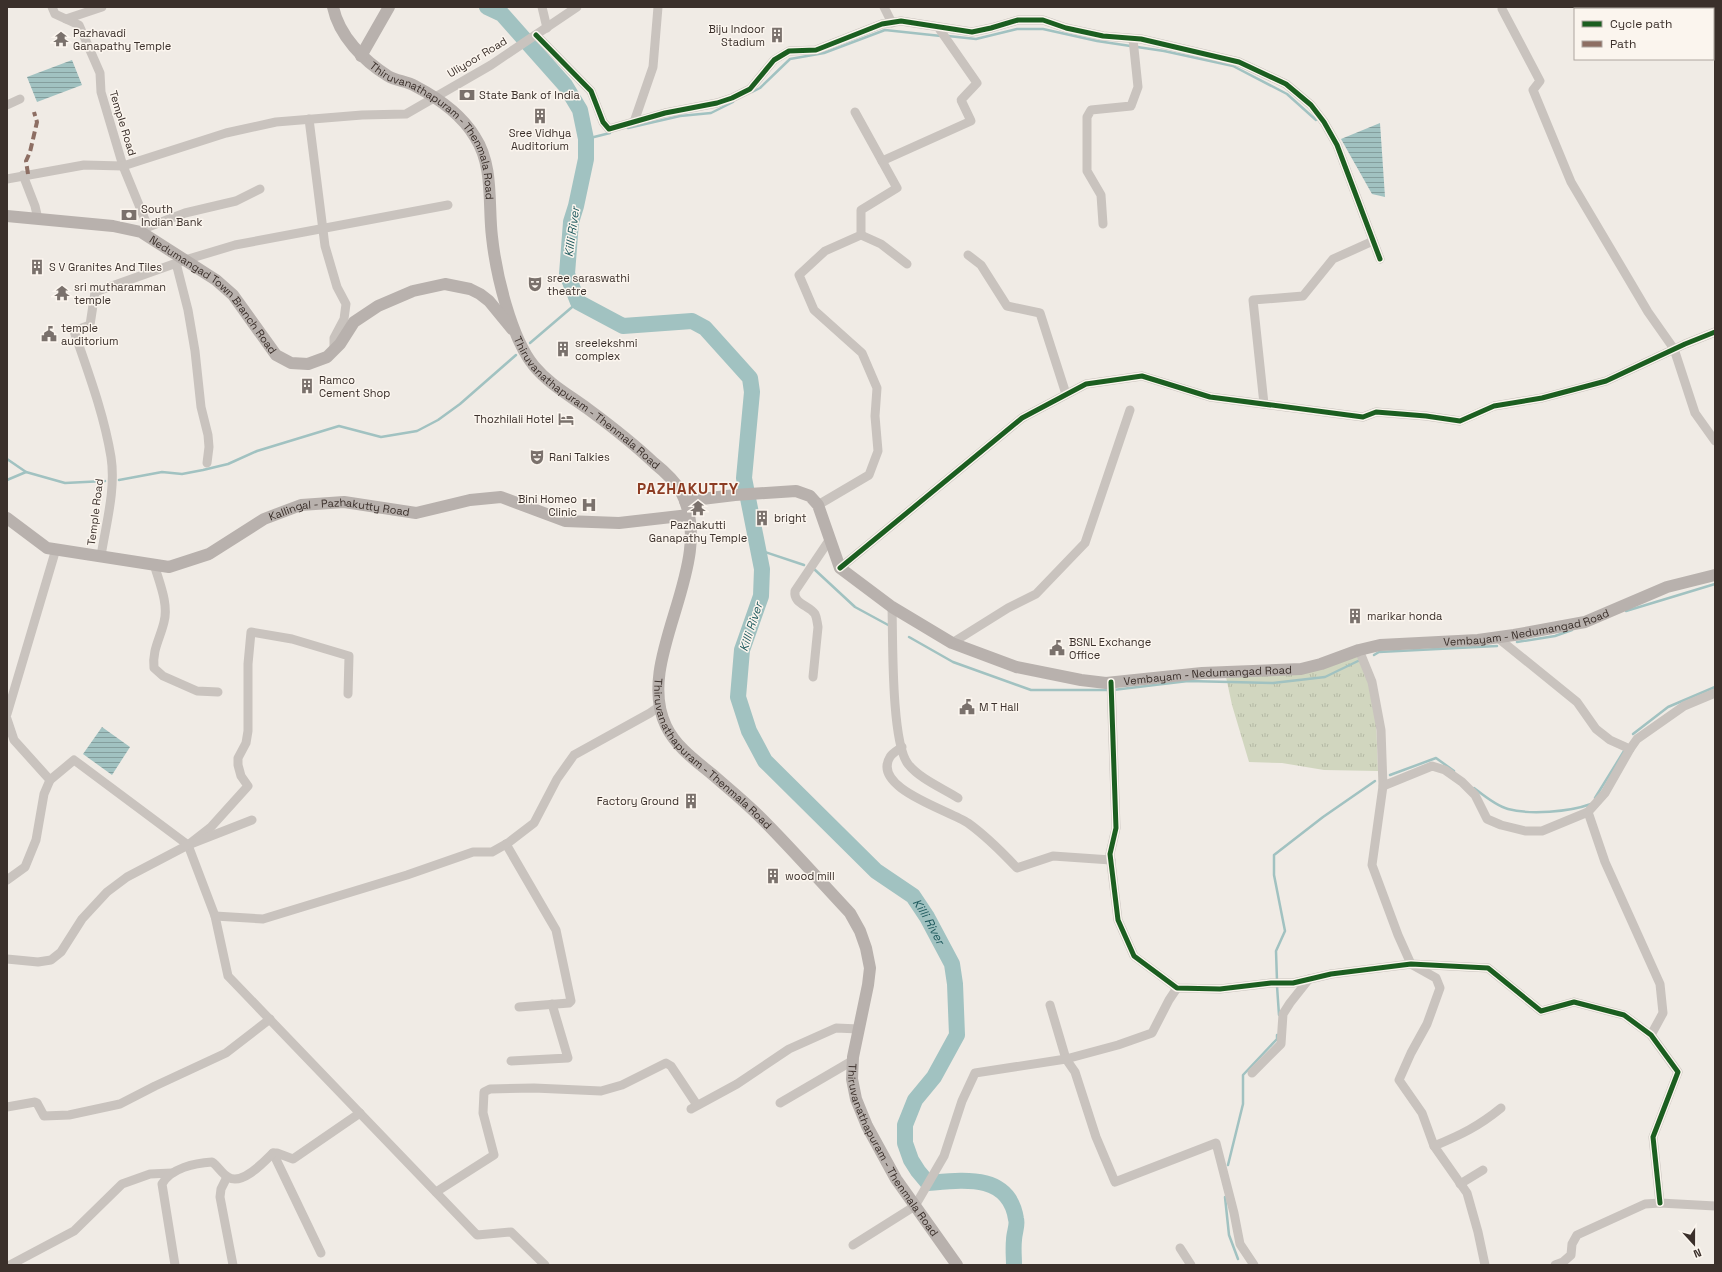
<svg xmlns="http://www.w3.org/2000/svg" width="1722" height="1272" font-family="'Space Grotesk',sans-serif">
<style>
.grass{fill:url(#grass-tufts)}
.water{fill:url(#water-rules)}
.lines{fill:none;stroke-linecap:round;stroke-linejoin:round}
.stream{stroke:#a1c2c1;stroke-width:2.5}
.river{stroke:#a1c2c1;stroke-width:16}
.minor{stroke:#c9c3be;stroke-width:9}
.major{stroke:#b8b1ad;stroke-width:12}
.quiet{stroke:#8d6e63;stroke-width:4;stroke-dasharray:8 4;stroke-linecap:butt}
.cycleway-casing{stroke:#fbf5ee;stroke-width:8}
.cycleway{stroke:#1b5e20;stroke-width:5}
.labels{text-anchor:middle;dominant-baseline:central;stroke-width:3;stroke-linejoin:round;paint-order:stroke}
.poi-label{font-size:11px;fill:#3b302b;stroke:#fbf5ee;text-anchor:start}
.street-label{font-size:11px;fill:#3b302b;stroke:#fbf5ee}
.water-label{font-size:12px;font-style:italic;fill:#1f5a5e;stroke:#fbf5ee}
.district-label{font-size:15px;font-weight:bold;letter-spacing:1px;fill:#8c3b22;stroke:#fbf5ee}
</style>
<defs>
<pattern id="grass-tufts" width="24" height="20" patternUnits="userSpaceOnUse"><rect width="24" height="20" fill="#d1d6bf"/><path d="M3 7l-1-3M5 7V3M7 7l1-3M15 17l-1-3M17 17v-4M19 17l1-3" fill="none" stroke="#b4b8a4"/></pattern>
<pattern id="water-rules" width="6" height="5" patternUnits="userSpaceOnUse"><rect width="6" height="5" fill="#a1c2c1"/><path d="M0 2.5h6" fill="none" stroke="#849e9d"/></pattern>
</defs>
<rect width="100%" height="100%" fill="#f0ebe5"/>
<path class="grass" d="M1361 649 1376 719 1378 771 1324 770 1282 763 1249 762 1232 705 1226 677 1304 669Z"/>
<g class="water">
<path d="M72 60 82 85 37 102 27 77Z"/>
<path d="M1380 123 1385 197 1372 194 1341 139Z"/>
<path d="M102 727 130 747 112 775 83 754Z"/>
</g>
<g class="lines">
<g class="stream">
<path d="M948 36 976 39 1017 29H1043L1097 41 1164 51 1233 66 1287 94 1316 120"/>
<path d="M752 92 760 88 790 59 824 53 885 30 941 36"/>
<path d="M628 128 680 116 711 113 733 102"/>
<path d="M586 139 610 133"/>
<path d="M530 343 578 302"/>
<path d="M7 459 26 472"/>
<path d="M7 480 26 472 65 483 105 481"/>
<path d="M119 480 162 472 182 474 203 470 228 464 257 451 339 426 381 437 417 431 438 420 460 404 516 355"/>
<path d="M759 550 804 565"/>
<path d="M814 569 855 607 890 626"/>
<path d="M1626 611 1715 584"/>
<path d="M909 637 953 662 1031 690H1109"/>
<path d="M1517 642 1555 636 1572 630"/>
<path d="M1374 655 1379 652 1497 646"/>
<path d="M1113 690 1188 681 1273 683 1325 677 1358 661"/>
<path d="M1633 734 1668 707 1715 687"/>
<path d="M1390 775 1436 758 1454 771"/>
<path d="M1474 788C1483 795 1496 806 1508 809 1530 815 1569 812 1591 804"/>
<path d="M1595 798 1624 751"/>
<path d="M1277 981 1276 951 1285 931 1274 875V855L1323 817 1375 781"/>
<path d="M1277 986 1279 1015"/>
<path d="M1228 1165 1243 1104V1075L1277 1039V1035"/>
<path d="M1225 1197 1229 1235 1238 1259"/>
</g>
<path class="river" id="s1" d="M487 7 502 14 565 85 580 110 586 139V159L576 206 571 222 567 274 578 302 623 326 692 321 705 328 750 378 752 392 744 478 762 569 761 596 742 650 738 697 749 731 765 761 876 871 913 896 927 917 952 964 955 984 957 1035 934 1077 915 1100 905 1125V1143L911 1160 918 1171 928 1183C963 1180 1009 1173 1016 1219 1018 1225 1014 1233 1014 1240 1013 1248 1014 1257 1014 1265"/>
<g class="minor">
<path d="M52 7 55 14 79 25 100 73 101 92 123 166 148 227 141 232"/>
<path d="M542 7 547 28"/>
<path d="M884 7 892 23"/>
<path d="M1502 9 1540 81 1533 90 1571 182 1648 312 1674 349 1695 413 1715 441"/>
<path d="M66 19 102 7"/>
<path d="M536 35 591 91 603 122 609 129 665 113 717 103 732 98 750 89 774 60 789 51 816 50 882 24 901 21 972 32 991 28 1018 20H1043L1066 28 1103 36 1141 39 1239 62 1286 84 1311 105 1324 122 1337 145 1380 259"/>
<path d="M7 105 20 99"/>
<path d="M309 119 325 246 337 287 346 304 344 319 334 338V349"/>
<path d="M634 122 653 67 658 7"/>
<path d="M882 161 971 121 961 100 977 83 938 27"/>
<path d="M23 175 35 206 38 219"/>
<path d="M7 179 84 165 123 166 226 133 276 122 362 115 406 114 491 65 577 7"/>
<path d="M1103 224 1101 195 1087 171V117L1091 110 1131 106 1138 87 1133 39"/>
<path d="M148 227 185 213 236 201 260 189"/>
<path d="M861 235 881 244 907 264"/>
<path d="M968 255 981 265 1007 306 1040 313 1066 394"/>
<path d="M176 263 188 310 195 351 201 407 208 435 209 447 207 463"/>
<path d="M1264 404 1253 300 1303 296 1333 259 1373 241"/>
<path d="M818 505 869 475 878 451 875 416 877 388 862 353 814 310 799 275 825 251 861 235V210L897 188 855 112"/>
<path d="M101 556C106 524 116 489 111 457 104 414 88 372 74 331L90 325 95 292 185 260 235 245 448 205"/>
<path d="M154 564C159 582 169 604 164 622 160 639 152 650 154 668L163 676 197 691 218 692"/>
<path d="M840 568 1022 418 1086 384 1142 376 1210 397 1363 417 1376 412 1426 416 1460 421 1494 406 1542 398 1606 381 1685 344 1715 332"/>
<path d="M892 607C893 638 891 742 908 764 920 779 942 788 958 798"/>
<path d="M1498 638 1577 702 1596 729 1610 740 1630 749 1637 739 1684 706 1715 693"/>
<path d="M952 643 1008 608 1036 594 1085 543 1130 410"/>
<path d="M1359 650 1372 682 1381 730 1383 786 1372 865 1398 935 1411 964 1436 978 1440 988 1427 1024 1411 1053 1399 1080 1422 1113 1434 1146"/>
<path d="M813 677 818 627C817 622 817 618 815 614 809 605 793 604 795 591L830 539"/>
<path d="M1111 682 1116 828 1110 854 1118 920 1134 956 1177 988 1220 989 1271 983H1293L1331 974 1411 964 1488 968 1541 1011 1574 1002 1624 1015 1651 1035 1678 1072 1653 1137 1660 1203"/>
<path d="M7 714 56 549"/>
<path d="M7 719 14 740 50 780 44 794 36 840 25 867 7 880"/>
<path d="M902 747C898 750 892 753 890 757 871 788 949 810 968 823 986 836 1002 852 1017 868L1053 856 1111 860"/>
<path d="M1630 749 1605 793 1588 812 1605 862 1660 984 1663 1013 1651 1035"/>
<path d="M50 780 74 760 188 845 215 916 228 976 477 1235 511 1232 545 1265"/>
<path d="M1383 786 1432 766 1445 770 1462 782 1475 795 1487 819 1501 825 1525 831H1542L1588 812"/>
<path d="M506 844 556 930 571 1001 569 1003 519 1007"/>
<path d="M188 845 211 827 248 786 241 776 238 765V758L246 743 248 731V664L251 632 292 639 349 656 348 694"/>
<path d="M215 916 263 919 407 875 473 852H492L508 843 534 823 557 779 574 755 650 713 660 706"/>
<path d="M7 959 38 962 51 960 61 952 82 919 107 892 127 877 188 845 252 820"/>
<path d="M1050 1005 1066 1059 1075 1072 1096 1137 1115 1182 1216 1143 1234 1213 1240 1244 1254 1265"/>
<path d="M511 1061 568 1058 552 1004"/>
<path d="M1252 1073 1281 1044 1283 1014 1290 1003 1309 979"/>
<path d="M780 1103 852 1061"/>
<path d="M7 1107 35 1102 37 1103 44 1116 69 1115 120 1104 155 1086 226 1053 270 1019"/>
<path d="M691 1109 737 1084 789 1049 836 1028 859 1029"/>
<path d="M227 1177 221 1189 220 1197 233 1265"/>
<path d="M1460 1184 1483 1170"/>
<path d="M436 1192 494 1155 483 1113 484 1092 490 1089 534 1088 601 1091 622 1085 666 1063 671 1066 697 1105"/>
<path d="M853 1245 915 1206 944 1156 962 1101 975 1073 1066 1059 1118 1045 1152 1033 1169 1000 1177 988"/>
<path d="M1180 1248 1191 1265"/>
<path d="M321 1253 273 1153H277L293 1159 360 1113"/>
<path d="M10 1265 74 1231 122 1184 150 1174 172 1173"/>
<path d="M175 1265 162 1184C171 1168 195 1163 212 1162 218 1166 222 1174 228 1177 242 1186 264 1162 273 1153"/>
<path d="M1485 1265 1478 1232 1467 1193 1434 1146C1461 1135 1479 1126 1501 1108"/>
<path d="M1555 1265 1563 1262 1571 1255 1572 1244 1577 1235 1645 1204 1660 1203 1715 1206"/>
</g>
<g class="major">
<path id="s2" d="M333 7C339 36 364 61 388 76 396 81 407 81 415 86 438 98 462 115 475 137 494 166 488 205 492 237 496 274 511 338 534 366 549 384 569 395 588 409 611 426 633 443 654 463 664 471 675 481 681 492 719 564 633 658 666 726 676 747 696 761 713 775 729 789 745 802 760 817 791 848 820 881 850 913L860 931 866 948 870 968 868 985 853 1057 852 1079 856 1099 867 1126 896 1179 957 1265"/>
<path d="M361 56 389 7"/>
<path id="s3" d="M7 216 113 226 141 232 216 280 233 295 276 355 291 363 308 364 327 357 340 344 354 322 378 306 413 291 445 284 470 289 480 294 489 301 512 329"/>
<path id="s4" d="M685 501 735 495 796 491 810 496 818 505 840 568 892 607 952 643 1016 667 1081 680 1106 683 1202 673 1301 669 1321 664 1359 650 1380 645 1478 640 1514 635 1585 622 1667 587 1715 575"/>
<path id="s5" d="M7 518 47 548 169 567 209 554 264 519 301 505 344 502 416 513 470 500 501 497 565 521 619 523 689 515"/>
</g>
<path class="quiet" d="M28 174 26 161 30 152 37 122 34 112"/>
<defs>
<g id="cycleway">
<path d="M536 35 591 91 603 122 609 129 665 113 717 103 732 98 750 89 774 60 789 51 816 50 882 24 901 21 972 32 991 28 1018 20H1043L1066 28 1103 36 1141 39 1239 62 1286 84 1311 105 1324 122 1337 145 1380 259"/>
<path d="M840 568 1022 418 1086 384 1142 376 1210 397 1363 417 1376 412 1426 416 1460 421 1494 406 1542 398 1606 381 1685 344 1715 332"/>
<path d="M1111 682 1116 828 1110 854 1118 920 1134 956 1177 988 1220 989 1271 983H1293L1331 974 1411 964 1488 968 1541 1011 1574 1002 1624 1015 1651 1035 1678 1072 1653 1137 1660 1203"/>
</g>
</defs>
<use href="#cycleway" class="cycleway-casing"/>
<use href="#cycleway" class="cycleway"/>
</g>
<defs>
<symbol id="building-bare" viewBox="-9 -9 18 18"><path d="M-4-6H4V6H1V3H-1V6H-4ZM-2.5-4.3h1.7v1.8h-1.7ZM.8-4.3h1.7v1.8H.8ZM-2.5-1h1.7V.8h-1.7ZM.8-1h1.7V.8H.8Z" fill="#7a716c" stroke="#fbf5ee" stroke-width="2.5" paint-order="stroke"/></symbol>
<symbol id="temple-bare" viewBox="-9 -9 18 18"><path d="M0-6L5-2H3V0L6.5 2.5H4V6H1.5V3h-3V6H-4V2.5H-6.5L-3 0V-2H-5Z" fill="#7a716c" stroke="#fbf5ee" stroke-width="2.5" paint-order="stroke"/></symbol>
<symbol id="bank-bare" viewBox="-9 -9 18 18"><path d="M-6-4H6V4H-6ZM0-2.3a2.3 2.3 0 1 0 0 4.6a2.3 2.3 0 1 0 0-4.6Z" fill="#7a716c" stroke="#fbf5ee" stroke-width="2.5" paint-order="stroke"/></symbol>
<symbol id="theatre-bare" viewBox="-9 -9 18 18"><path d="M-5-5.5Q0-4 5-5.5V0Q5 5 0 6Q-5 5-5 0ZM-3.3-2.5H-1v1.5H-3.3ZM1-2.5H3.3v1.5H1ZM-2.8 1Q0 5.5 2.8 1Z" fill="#7a716c" stroke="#fbf5ee" stroke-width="2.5" paint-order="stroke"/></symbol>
<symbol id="civic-bare" viewBox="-9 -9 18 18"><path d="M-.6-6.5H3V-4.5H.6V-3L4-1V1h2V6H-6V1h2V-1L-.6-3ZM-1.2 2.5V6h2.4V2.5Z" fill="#7a716c" stroke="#fbf5ee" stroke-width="2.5" paint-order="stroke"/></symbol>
<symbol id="hotel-bare" viewBox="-9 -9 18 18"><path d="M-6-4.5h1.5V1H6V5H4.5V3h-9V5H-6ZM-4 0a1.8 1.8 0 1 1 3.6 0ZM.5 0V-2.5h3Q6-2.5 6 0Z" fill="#7a716c" stroke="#fbf5ee" stroke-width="2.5" paint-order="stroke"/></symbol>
<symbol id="hospital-bare" viewBox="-9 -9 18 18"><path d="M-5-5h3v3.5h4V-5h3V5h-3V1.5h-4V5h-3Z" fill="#7a716c" stroke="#fbf5ee" stroke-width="2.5" paint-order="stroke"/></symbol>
</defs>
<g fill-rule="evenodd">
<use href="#building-bare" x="766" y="24" width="22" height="22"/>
<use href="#temple-bare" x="50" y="28" width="22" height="22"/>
<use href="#bank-bare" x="456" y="84" width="22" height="22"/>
<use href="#building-bare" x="529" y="105" width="22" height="22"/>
<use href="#bank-bare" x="118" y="204" width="22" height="22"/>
<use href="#building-bare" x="26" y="256" width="22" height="22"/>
<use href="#theatre-bare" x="524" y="273" width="22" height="22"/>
<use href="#temple-bare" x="51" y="282" width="22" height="22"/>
<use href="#civic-bare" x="38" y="323" width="22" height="22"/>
<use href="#building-bare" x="552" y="338" width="22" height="22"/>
<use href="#building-bare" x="296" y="375" width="22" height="22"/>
<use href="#hotel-bare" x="555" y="408" width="22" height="22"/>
<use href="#theatre-bare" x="526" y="446" width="22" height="22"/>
<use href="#hospital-bare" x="578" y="494" width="22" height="22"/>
<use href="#temple-bare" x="687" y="497" width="22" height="22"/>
<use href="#building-bare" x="751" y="507" width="22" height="22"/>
<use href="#building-bare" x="1344" y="605" width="22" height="22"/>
<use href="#civic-bare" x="1046" y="637" width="22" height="22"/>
<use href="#civic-bare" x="956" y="696" width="22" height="22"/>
<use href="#building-bare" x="680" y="790" width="22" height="22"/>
<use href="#building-bare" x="762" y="865" width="22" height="22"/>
</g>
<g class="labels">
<g class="poi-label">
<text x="765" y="29" text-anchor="end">Biju Indoor<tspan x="765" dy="13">Stadium</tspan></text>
<text x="73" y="33">Pazhavadi<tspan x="73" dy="13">Ganapathy Temple</tspan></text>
<text x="479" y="95">State Bank of India</text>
<text x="540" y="133" text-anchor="middle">Sree Vidhya<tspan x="540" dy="13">Auditorium</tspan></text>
<text x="141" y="209">South<tspan x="141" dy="13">Indian Bank</tspan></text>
<text x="49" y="267">S V Granites And Tiles</text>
<text x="547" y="278">sree saraswathi<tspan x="547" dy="13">theatre</tspan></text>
<text x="74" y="287">sri mutharamman<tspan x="74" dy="13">temple</tspan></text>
<text x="61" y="328">temple<tspan x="61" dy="13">auditorium</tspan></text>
<text x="575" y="343">sreelekshmi<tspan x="575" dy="13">complex</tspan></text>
<text x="319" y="380">Ramco<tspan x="319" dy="13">Cement Shop</tspan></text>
<text x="554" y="419" text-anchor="end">Thozhilali Hotel</text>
<text x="549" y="457">Rani Talkies</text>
<text x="577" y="499" text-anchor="end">Bini Homeo<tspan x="577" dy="13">Clinic</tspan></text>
<text x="774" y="518">bright</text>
<text x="698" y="525" text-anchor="middle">Pazhakutti<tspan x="698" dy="13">Ganapathy Temple</tspan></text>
<text x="1367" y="616">marikar honda</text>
<text x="1069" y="642">BSNL Exchange<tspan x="1069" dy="13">Office</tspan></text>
<text x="979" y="707">M T Hall</text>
<text x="679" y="801" text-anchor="end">Factory Ground</text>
<text x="785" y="876">wood mill</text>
</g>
<g class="street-label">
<text transform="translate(477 57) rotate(-31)">Uliyoor Road</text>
<text transform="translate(123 123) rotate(73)">Temple Road</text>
<text stroke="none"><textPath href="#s2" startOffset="167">Thiruvanathapuram - Thenmala Road</textPath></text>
<text stroke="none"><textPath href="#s3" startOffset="232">Nedumangad Town Branch Road</textPath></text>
<text stroke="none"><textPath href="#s2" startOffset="502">Thiruvanathapuram - Thenmala Road</textPath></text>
<text transform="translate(95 512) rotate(-83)">Temple Road</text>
<text stroke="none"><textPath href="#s5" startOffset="358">Kallingal - Pazhakutty Road</textPath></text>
<text stroke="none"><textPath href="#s4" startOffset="926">Vembayam - Nedumangad Road</textPath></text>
<text stroke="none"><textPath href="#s4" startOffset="602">Vembayam - Nedumangad Road</textPath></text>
<text stroke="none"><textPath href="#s2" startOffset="922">Thiruvanathapuram - Thenmala Road</textPath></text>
<text stroke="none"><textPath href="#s2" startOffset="1390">Thiruvanathapuram - Thenmala Road</textPath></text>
</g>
<g class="water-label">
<text transform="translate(572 232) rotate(-82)">Killi River</text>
<text transform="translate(751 627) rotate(-72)">Killi River</text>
<text stroke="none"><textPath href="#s1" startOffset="1165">Killi River</textPath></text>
</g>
<g class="district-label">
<text x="688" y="488">PAZHAKUTTY</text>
</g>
</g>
<rect width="1722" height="1272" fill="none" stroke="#3b302b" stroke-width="16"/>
<rect x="1574" y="8" width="140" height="52" fill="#fbf5ee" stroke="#aea6a0"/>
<rect x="1582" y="21" width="20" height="6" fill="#1b5e20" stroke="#aea6a0"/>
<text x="1610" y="28" font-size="12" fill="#3b302b">Cycle path</text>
<rect x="1582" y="41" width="20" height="6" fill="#8d6e63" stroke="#aea6a0"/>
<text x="1610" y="48" font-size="12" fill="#3b302b">Path</text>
<g transform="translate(1694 1244) rotate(159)" stroke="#fbf5ee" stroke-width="3" paint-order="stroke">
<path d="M0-3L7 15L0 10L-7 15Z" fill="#3b302b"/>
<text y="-6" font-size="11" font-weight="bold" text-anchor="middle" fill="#3b302b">N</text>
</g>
</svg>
